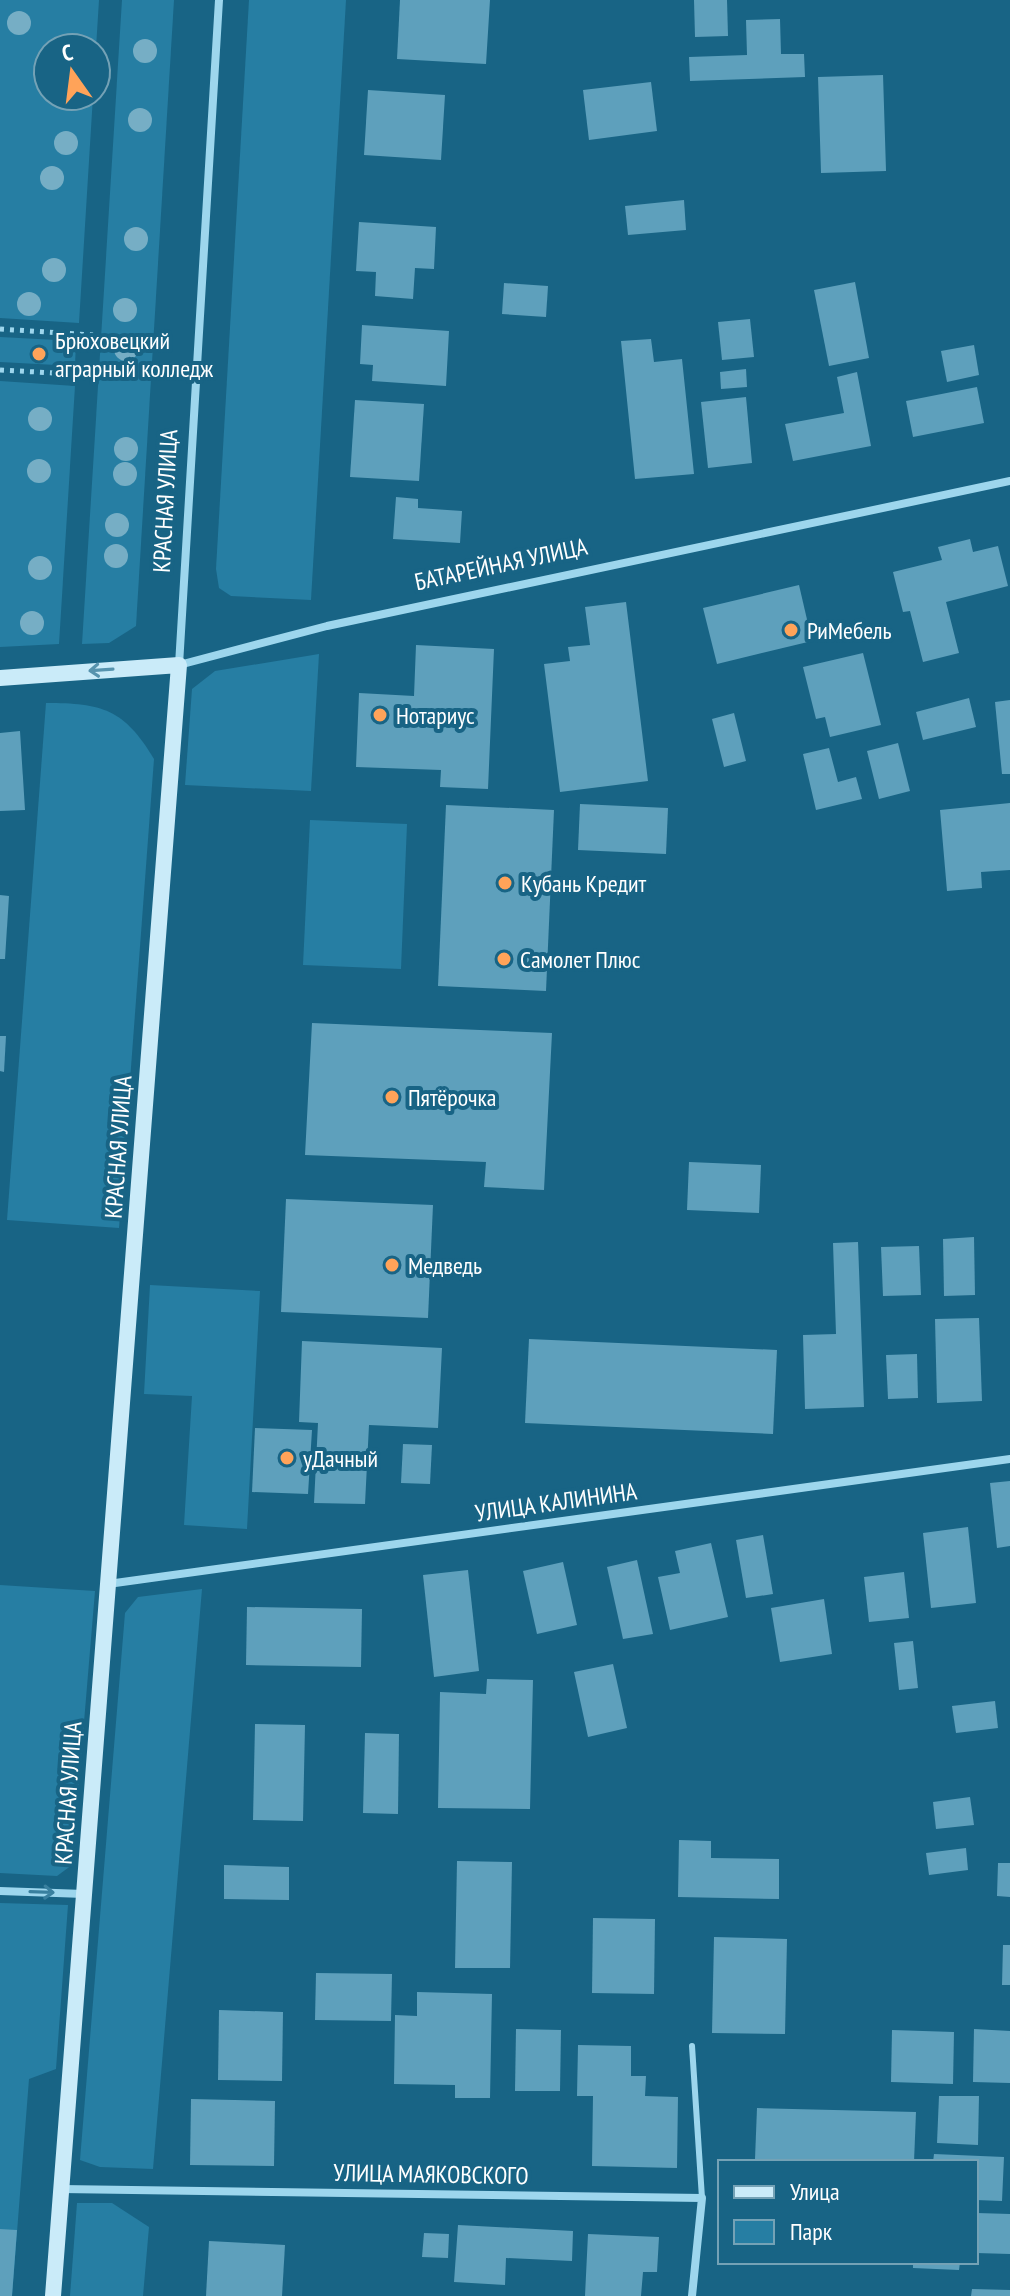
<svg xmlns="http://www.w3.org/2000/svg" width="1010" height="2296" font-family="'PT Sans Narrow',sans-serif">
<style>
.green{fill:#267ea3}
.building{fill:#5ea0bc}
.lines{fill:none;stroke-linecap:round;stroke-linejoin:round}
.path{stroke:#9dd6ed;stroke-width:5;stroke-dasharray:4 6;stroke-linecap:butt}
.lane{stroke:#9dd6ed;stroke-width:6}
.street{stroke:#9dd6ed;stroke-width:8}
.secondary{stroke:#caebf9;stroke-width:16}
.tree{fill:#76aec5}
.oneway{stroke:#5693ae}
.oneway2{stroke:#39809f}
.poi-dot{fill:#ffa359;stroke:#186485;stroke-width:3}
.labels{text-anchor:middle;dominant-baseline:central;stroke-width:8;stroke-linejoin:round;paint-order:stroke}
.poi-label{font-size:24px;fill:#fff;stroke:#186485;text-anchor:start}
.street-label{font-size:24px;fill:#fff;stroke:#186485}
</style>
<rect width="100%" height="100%" fill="#186485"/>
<g class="green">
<path d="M0 0H99L96 48H48V96H93L79 323 0 318Z"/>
<path d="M122 0H174L136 626 109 643 82 644Z"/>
<path d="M249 0H346L311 600 231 596 219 588 216 569Z"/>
<path d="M0 337 76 341 75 366 0 362Z"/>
<path d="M0 381 75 386 59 644 0 647Z"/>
<path d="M319 654 311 791 185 785 192 689 215 671Z"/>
<path d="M46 703C102 703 124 709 154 759L119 1228 7 1220Z"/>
<path d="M310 820 407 824 401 969 303 965Z"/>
<path d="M150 1285 260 1291 247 1529 184 1525 192 1396 144 1394Z"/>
<path d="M0 1585 95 1591 72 1865 57 1876 0 1873Z"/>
<path d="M202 1589 153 2169 100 2167 80 2160 125 1613 138 1597Z"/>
<path d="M0 1903 68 1905 56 2069 29 2079 12 2296H0Z"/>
<path d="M77 2203H112L149 2227 143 2296H70Z"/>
</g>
<g class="building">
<path d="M400 0H490L486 64 397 59Z"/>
<path d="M694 0H727L728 36 695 37Z"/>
<path d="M780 19 781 54H804L805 77 690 81 689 57 747 55 746 20Z"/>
<path d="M883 75 886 171 821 173 818 77Z"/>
<path d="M651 82 657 131 589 140 583 90Z"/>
<path d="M368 90 445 95 441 160 364 155Z"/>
<path d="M684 200 686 230 628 235 625 206Z"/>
<path d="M359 222 436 227 434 269 415 268 413 299 375 296 376 272 356 271Z"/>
<path d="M855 282 869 358 829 366 814 290Z"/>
<path d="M504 283 548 286 546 317 502 314Z"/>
<path d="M750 319 754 357 722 360 718 322Z"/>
<path d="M362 325 449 331 446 386 372 381 373 365 360 364Z"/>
<path d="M651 339 654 362 682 359 694 474 635 479 621 341Z"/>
<path d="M974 345 979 375 947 382 941 351Z"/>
<path d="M746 369 747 387 721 389 720 372Z"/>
<path d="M857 372 871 446 793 461 785 424 844 413 837 377Z"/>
<path d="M977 387 984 423 913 437 906 401Z"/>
<path d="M746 397 752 463 708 468 701 402Z"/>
<path d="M355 400 424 404 419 481 350 477Z"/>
<path d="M396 497 418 499V508L462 511 460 543 393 539Z"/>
<path d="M970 539 973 552 998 546 1008 586 946 602 959 653 923 662 910 611 903 612 893 572 942 560 938 547Z"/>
<path d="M799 585 812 641 717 664 703 608Z"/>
<path d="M626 602 648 781 560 792 544 664 570 661 568 647 590 645 585 607Z"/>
<path d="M416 645 494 649 488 789 440 787 441 770 356 767 359 693 414 696Z"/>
<path d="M863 653 881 725 830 737 825 717 816 719 803 667Z"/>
<path d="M969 698 976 727 923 740 916 712Z"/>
<path d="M1010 700V774H1002L995 702Z"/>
<path d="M734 713 746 761 724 767 712 719Z"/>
<path d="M20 731 25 810 0 811V733Z"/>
<path d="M898 743 910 791 879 799 867 751Z"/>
<path d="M829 748 838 782 856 777 862 799 816 810 803 754Z"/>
<path d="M1010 803V870L981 872 982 888 947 891 940 810Z"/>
<path d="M580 804 668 808 666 854 578 850Z"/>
<path d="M446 805 554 810 546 991 438 986Z"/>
<path d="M0 895 9 896 5 959H0Z"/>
<path d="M312 1023 552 1033 544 1190 484 1187 486 1162 305 1155Z"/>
<path d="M0 1036H6L4 1072 0 1071Z"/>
<path d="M689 1162 761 1165 759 1213 687 1210Z"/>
<path d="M286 1199 433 1205 428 1318 281 1312Z"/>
<path d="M974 1237 975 1295 944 1296 943 1239Z"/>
<path d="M858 1242 864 1407 805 1409 803 1335 836 1334 833 1243Z"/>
<path d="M919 1246 921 1295 883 1296 881 1247Z"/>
<path d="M979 1318 982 1401 937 1403 935 1319Z"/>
<path d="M529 1339 777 1350 773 1434 525 1423Z"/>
<path d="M302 1341 442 1348 438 1428 369 1425 365 1504 314 1503 318 1423 299 1422Z"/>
<path d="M917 1354 918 1398 888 1399 886 1355Z"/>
<path d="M255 1428 312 1430 308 1494 252 1492Z"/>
<path d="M403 1444 432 1445 430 1484 401 1483Z"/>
<path d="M1010 1481V1546L997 1548 990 1483Z"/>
<path d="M968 1527 976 1603 931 1608 923 1533Z"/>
<path d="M763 1535 773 1594 746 1598 736 1540Z"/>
<path d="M711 1543 728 1617 670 1630 658 1577 680 1573 675 1551Z"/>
<path d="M637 1560 653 1634 623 1639 607 1567Z"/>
<path d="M563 1562 577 1625 537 1634 523 1571Z"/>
<path d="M468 1570 479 1671 434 1677 423 1575Z"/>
<path d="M904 1572 909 1618 869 1622 864 1577Z"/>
<path d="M824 1599 832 1654 780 1662 771 1608Z"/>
<path d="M247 1607 362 1609 361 1667 246 1665Z"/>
<path d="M913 1641 918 1688 899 1690 894 1643Z"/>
<path d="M613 1664 627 1728 588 1737 574 1672Z"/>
<path d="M487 1679 533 1680 530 1809 438 1808 440 1692 486 1694Z"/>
<path d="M995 1701 998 1728 956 1733 952 1706Z"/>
<path d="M255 1724 305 1725 303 1821 253 1820Z"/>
<path d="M365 1733 399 1734 398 1814 363 1813Z"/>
<path d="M970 1797 974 1825 936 1829 933 1802Z"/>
<path d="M679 1840 711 1841V1858L779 1859V1899L678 1897Z"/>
<path d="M966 1848 968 1870 929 1875 926 1853Z"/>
<path d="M457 1861 512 1862 510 1968H455Z"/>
<path d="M998 1863H1010V1897L997 1896Z"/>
<path d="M224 1865 289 1867V1900L224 1899Z"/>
<path d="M593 1918 655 1919 654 1994 592 1993Z"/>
<path d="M714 1937 787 1939 785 2034 712 2033Z"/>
<path d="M1003 1945H1010V1985H1002Z"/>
<path d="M316 1973 392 1974 391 2021 315 2020Z"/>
<path d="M417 1992 492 1994 490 2098H455V2085L394 2084 395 2015 417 2016Z"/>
<path d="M219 2010 283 2012 282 2081 218 2080Z"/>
<path d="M516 2029 561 2030 560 2091H515Z"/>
<path d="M974 2029 1010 2031V2083L973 2082Z"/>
<path d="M892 2030 954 2032 953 2084 891 2082Z"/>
<path d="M578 2045 631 2046V2076H646L645 2096 678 2097 677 2168 592 2166 593 2096H577Z"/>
<path d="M939 2096H979L978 2145 937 2143Z"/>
<path d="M191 2099 275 2101 274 2166 190 2165Z"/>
<path d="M757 2108 916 2112 914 2162 755 2159Z"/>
<path d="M934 2154 1004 2157 1002 2201 976 2200V2162H933Z"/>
<path d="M977 2213 1010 2214V2254L976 2253Z"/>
<path d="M458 2225 573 2231 572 2261 506 2258 505 2285 454 2282Z"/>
<path d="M0 2229 17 2230 12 2296H0Z"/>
<path d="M424 2233 449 2234 448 2258 422 2257Z"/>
<path d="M588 2234 659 2237 657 2272H643L641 2296H585Z"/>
<path d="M209 2241 285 2245 282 2296H206Z"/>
<path d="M913 2262H960L959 2270 913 2268Z"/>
<path d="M972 2289 1010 2290V2296H971Z"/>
</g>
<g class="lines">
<g class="path">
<path d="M0 329 93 335"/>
<path d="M0 370 91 375"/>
</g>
<path class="lane" d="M692 2046 702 2198"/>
<g class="street">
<path d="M219 0 179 665 327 626 1010 481"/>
<path d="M108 1584 1010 1459"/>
<path d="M0 1891 84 1894"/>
<path d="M61 2189 702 2198 692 2296"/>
</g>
<path class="secondary" d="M0 678 179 665 53 2296"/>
</g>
<g class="tree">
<circle cx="19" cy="23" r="12"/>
<circle cx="145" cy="51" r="12"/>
<circle cx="140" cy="120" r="12"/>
<circle cx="66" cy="143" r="12"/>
<circle cx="52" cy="178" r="12"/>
<circle cx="136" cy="239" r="12"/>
<circle cx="54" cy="270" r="12"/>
<circle cx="29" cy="304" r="12"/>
<circle cx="125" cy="310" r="12"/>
<circle cx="126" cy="349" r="12"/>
<circle cx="40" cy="419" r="12"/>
<circle cx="126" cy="449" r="12"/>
<circle cx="39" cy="471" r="12"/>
<circle cx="125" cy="474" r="12"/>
<circle cx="117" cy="525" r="12"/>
<circle cx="116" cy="556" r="12"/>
<circle cx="40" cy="568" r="12"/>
<circle cx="32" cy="623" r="12"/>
</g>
<defs><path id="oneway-shaft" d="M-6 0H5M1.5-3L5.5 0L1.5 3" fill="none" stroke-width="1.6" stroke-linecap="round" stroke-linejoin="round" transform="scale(2)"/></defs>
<use class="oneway" href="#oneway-shaft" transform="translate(101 670) rotate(176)"/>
<use class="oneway2" href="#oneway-shaft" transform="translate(42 1892) rotate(2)"/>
<g class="poi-dot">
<circle cx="39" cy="354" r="8"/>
<circle cx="791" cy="630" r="8"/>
<circle cx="380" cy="715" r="8"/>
<circle cx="505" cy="883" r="8"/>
<circle cx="504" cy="959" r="8"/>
<circle cx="392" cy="1097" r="8"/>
<circle cx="392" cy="1265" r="8"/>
<circle cx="287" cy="1458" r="8"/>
</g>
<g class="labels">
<g class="poi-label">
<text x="55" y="340">Брюховецкий<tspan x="55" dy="28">аграрный колледж</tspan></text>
<text x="807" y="630">РиМебель</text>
<text x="396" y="715">Нотариус</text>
<text x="521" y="883">Кубань Кредит</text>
<text x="520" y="959">Самолет Плюс</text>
<text x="408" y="1097">Пятёрочка</text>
<text x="408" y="1265">Медведь</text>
<text x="303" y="1458">уДачный</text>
</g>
<g class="street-label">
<text transform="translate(165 501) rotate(-87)">КРАСНАЯ УЛИЦА</text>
<text transform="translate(501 564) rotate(-12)">БАТАРЕЙНАЯ УЛИЦА</text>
<text transform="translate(118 1147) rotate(-86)">КРАСНАЯ УЛИЦА</text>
<text transform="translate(556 1502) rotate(-8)">УЛИЦА КАЛИНИНА</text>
<text transform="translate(68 1793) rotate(-86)">КРАСНАЯ УЛИЦА</text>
<text transform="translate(431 2174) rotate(1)">УЛИЦА МАЯКОВСКОГО</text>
</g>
</g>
<rect x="718" y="2160" width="260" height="104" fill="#186485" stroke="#74a2b6" stroke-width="2"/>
<rect x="734" y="2186" width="40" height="12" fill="#caebf9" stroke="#74a2b6" stroke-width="2"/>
<text x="790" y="2200" font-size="24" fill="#ffffff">Улица</text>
<rect x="734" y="2220" width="40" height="24" fill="#267ea3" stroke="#74a2b6" stroke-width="2"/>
<text x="790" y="2240" font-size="24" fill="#ffffff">Парк</text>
<g transform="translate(72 72) rotate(346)"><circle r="38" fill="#186485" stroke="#74a2b6" stroke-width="2"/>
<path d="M0-6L14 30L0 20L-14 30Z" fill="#ffa359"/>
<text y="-12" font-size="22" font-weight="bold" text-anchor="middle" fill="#ffffff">С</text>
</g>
</svg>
